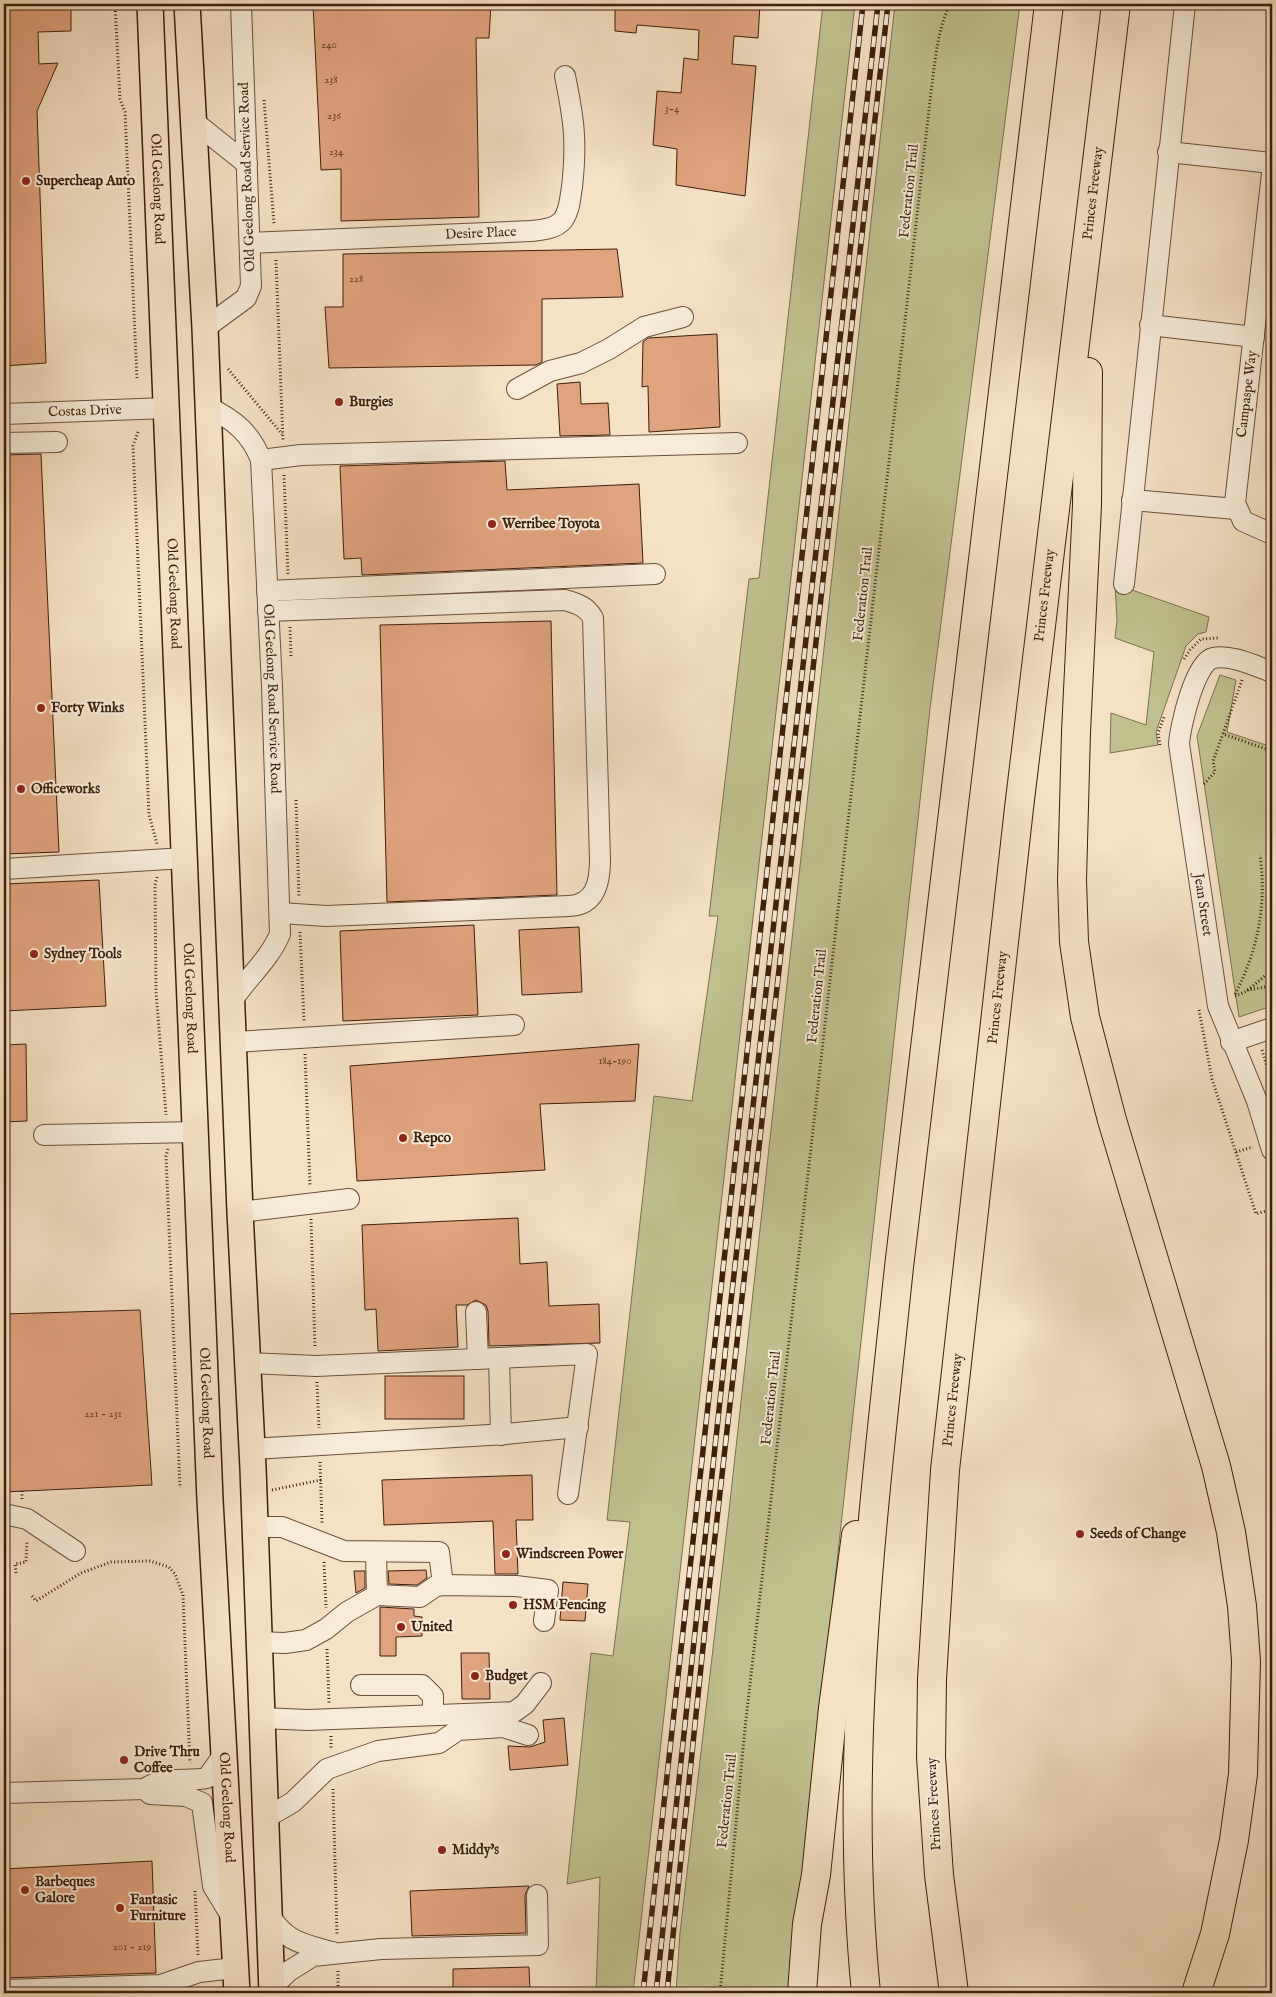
<svg xmlns="http://www.w3.org/2000/svg" width="1276" height="1997" font-family="'IM FELL English',serif">
<style>
.green{fill:#c1c190;stroke:#7f704d}
.building{fill:#e0a380;stroke:#3d1f0a}
.lines{fill:none;stroke-linecap:round;stroke-linejoin:round}
.minor-casing{stroke:#6b5038;stroke-width:22}
.major-casing{stroke:#3d1f0a;stroke-width:28}
.highway-casing{stroke:#3d1f0a;stroke-width:30}
.path{stroke:#3d1f0a;stroke-width:3;stroke-dasharray:1 2.5;stroke-linecap:butt}
.minor{stroke:#f8ecd9;stroke-width:20}
.major{stroke:#f5e1c4;stroke-width:25}
.highway{stroke:#f5e1c4;stroke-width:28}
.rail-casing{stroke:#3d1f0a;stroke-width:5.5}
.rail{stroke:#f8ecd9;stroke-width:4;stroke-dasharray:11;stroke-linecap:butt}
.poi-dot{fill:#8f2418;stroke:#f8ecd9;stroke-width:2}
.labels{text-anchor:middle;dominant-baseline:central;stroke-width:4;stroke-linejoin:round;paint-order:stroke}
.number-label{font-size:11px;fill:#664028}
.street-label{font-size:14px;fill:#3d1f0a;stroke:#f8ecd9}
.poi-label{font-size:14px;font-weight:bold;fill:#3d1f0a;stroke:#f8ecd9;text-anchor:start}
</style>
<rect width="100%" height="100%" fill="#f5e1c4"/>
<filter id="stains"><feTurbulence type="fractalNoise" baseFrequency=".004" numOctaves="4"/><feColorMatrix values="0 0 0 0 .2 0 0 0 0 .09 0 0 0 0 .02 0 0 0 .5 -.17"/></filter>
<radialGradient id="worn" r=".72"><stop offset=".6" stop-color="#630" stop-opacity="0"/><stop offset="1" stop-color="#630" stop-opacity=".3"/></radialGradient>
<g class="green">
<path d="M823 4H855L633 1993H596L600 1877 567 1884 591 1653 613 1656 630 1522 607 1520 654 1096 692 1101 718 916H709L749 579 759 578Z"/>
<path d="M895 4H1020L930 709 790 1993H676L680 1933 729 1511Z"/>
<path d="M1115 584 1209 617 1206 632 1198 634 1186 646 1156 732 1158 745 1110 753 1111 713 1146 725 1154 652 1115 638 1117 620Z"/>
<path d="M1220 675 1236 680 1227 732 1272 747V1006L1239 1017 1197 736Z"/>
</g>
<g class="building">
<path d="M4 4H71V31L38 32 39 64 58 63 37 111 46 363 4 366Z"/>
<path d="M313 4H491L489 38H476L479 217 341 221V169L321 170Z"/>
<path d="M615 4H760L758 38 734 36 732 64 756 66 745 196 676 185 677 149 653 145 657 91 681 93 684 58 698 60 699 30 637 25 636 33 615 31Z"/>
<path d="M617 249 623 297 542 299V362L536 365 329 368 325 307H343V254Z"/>
<path d="M717 334 720 427 649 432 648 386 642 387 643 342 648 338Z"/>
<path d="M580 382 581 404 608 403 610 435 560 436 557 384Z"/>
<path d="M41 454 59 852 4 854V455Z"/>
<path d="M505 461 507 490 639 484 643 563 362 575 361 558 344 559 340 466Z"/>
<path d="M551 621 557 895 387 902 380 625Z"/>
<path d="M99 880 106 1006 4 1011V884Z"/>
<path d="M474 925 478 1015 343 1021 340 931Z"/>
<path d="M579 927 582 992 522 995 519 930Z"/>
<path d="M26 1044 27 1121 4 1122V1045Z"/>
<path d="M639 1044 635 1101 540 1104 545 1170 357 1181 350 1066Z"/>
<path d="M518 1218 520 1264 547 1262 549 1306 599 1304 600 1343 489 1346 488 1311 486 1305 476 1300 467 1305H456L458 1347 378 1351 376 1309 365 1310 362 1225Z"/>
<path d="M140 1310 152 1485 4 1492V1314Z"/>
<rect x="385" y="1376" width="79" height="43"/>
<path d="M532 1475 533 1520H516L518 1574H495L493 1521 384 1525 382 1480Z"/>
<path d="M426 1570 427 1578 417 1585 389 1584 388 1571Z"/>
<path d="M354 1571H365V1588L356 1593Z"/>
<path d="M563 1582 588 1584 585 1621 560 1620Z"/>
<path d="M380 1607 414 1609V1616L422 1617V1636L396 1637V1656H380Z"/>
<path d="M461 1653H489L490 1699H462Z"/>
<path d="M564 1718 568 1765 510 1770 508 1746 530 1747 545 1742 543 1720Z"/>
<path d="M152 1861 156 1973 4 1978V1869Z"/>
<path d="M529 1886 525 1895 526 1933 412 1936 410 1891Z"/>
<path d="M529 1967 530 1991 453 1993V1969Z"/>
</g>
<g class="lines">
<defs>
<g id="minor">
<path d="M192 120 247 164"/>
<path d="M1168 152 1272 163"/>
<path d="M1272 173 1235 503 1243 521 1272 534"/>
<path id="s1" d="M250 243 531 231C542 230 555 229 563 220 570 210 570 198 572 187 577 142 574 120 565 76"/>
<path d="M1150 325 1254 337"/>
<path d="M205 328 246 298 251 286 241 4"/>
<path d="M517 389 550 371 581 363 609 349 644 327 683 317"/>
<path id="s2" d="M208 407C233 419 251 433 261 460L272 686 280 934C269 960 247 978 232 1001"/>
<path id="s3" d="M4 414 167 408"/>
<path d="M4 443 57 442"/>
<path d="M261 460 301 455 737 443"/>
<path d="M1132 500 1236 509"/>
<path d="M1124 584 1185 4"/>
<path d="M267 591 655 574"/>
<path d="M268 611 565 600C578 604 586 606 593 618L600 860C600 883 595 905 569 906L326 916 280 913"/>
<path id="s4" d="M1272 672C1255 666 1231 654 1213 658 1195 662 1180 727 1179 744L1218 1006 1257 1101 1272 1150"/>
<path d="M4 869 185 858"/>
<path d="M234 1042 514 1025"/>
<path d="M1231 1042 1272 1028"/>
<path d="M44 1135 196 1132"/>
<path d="M240 1212 349 1199"/>
<path d="M476 1312 478 1359"/>
<path d="M499 1358 501 1435"/>
<path d="M248 1363 316 1366 587 1354 568 1494"/>
<path d="M252 1449 506 1434 578 1427"/>
<path d="M4 1514 27 1519 75 1551"/>
<path d="M254 1527H282L344 1551 439 1552 443 1585"/>
<path d="M376 1553 377 1595"/>
<path d="M258 1642 285 1643 306 1640 326 1629 347 1612 377 1595 420 1597 436 1586 443 1585 516 1586 548 1590 544 1621"/>
<path d="M361 1685H422L433 1696V1715"/>
<path d="M261 1718 308 1720 514 1712 525 1704 541 1683"/>
<path d="M146 1790 150 1794 186 1796 202 1803 213 1886 233 1919"/>
<path d="M4 1793 145 1789C161 1776 187 1782 207 1778L224 1754"/>
<path d="M264 1819 293 1802 327 1769 378 1751 439 1743 458 1730 503 1727 528 1735"/>
<path d="M268 1914C288 1943 300 1943 332 1952"/>
<path d="M272 1987 289 1971 313 1956 381 1949 538 1945 537 1895"/>
<path d="M4 1990 161 1985 199 1972 235 1968"/>
</g>
<g id="major">
<path id="s5" d="M150 4 210 1500 237 1993"/>
<path d="M187 4 205 328 240 1212 253 1468 272 1993"/>
</g>
<g id="highway">
<path d="M1088 372 1087 505 1076 732 1072 880 1074 942 1085 1017 1112 1120 1216 1466 1231 1532 1242 1606 1246 1661 1243 1774 1234 1840 1215 1934 1196 1993"/>
<path d="M802 1993 807 1924 816 1875 833 1708 856 1535"/>
<path d="M866 1993C842 1751 874 1507 899 1267L1049 4"/>
<path id="s6" d="M954 1993 939 1875 931 1757 932 1679 945 1470 1019 808 1116 4"/>
</g>
</defs>
<use href="#minor" class="minor-casing"/>
<use href="#major" class="major-casing"/>
<use href="#highway" class="highway-casing"/>
<g class="path">
<path d="M115 4 120 99 125 112 137 380"/>
<path d="M264 100 274 224"/>
<path d="M276 260 283 441"/>
<path d="M228 369 282 434"/>
<path d="M138 432 133 446 149 815 157 844"/>
<path d="M284 475 288 574"/>
<path d="M290 627 291 658"/>
<path d="M1184 659 1190 650 1201 639 1218 638"/>
<path d="M1242 680 1223 734 1272 751"/>
<path d="M1160 745 1158 733 1164 717"/>
<path d="M1204 784 1215 772 1213 761 1223 734"/>
<path d="M296 800 299 898"/>
<path d="M157 877 155 885 156 992 166 1115"/>
<path d="M300 932 304 1021"/>
<path d="M1247 990 1272 986"/>
<path d="M1235 994C1258 951 1267 903 1260 855"/>
<path d="M1235 996 1247 991 1272 970"/>
<path d="M1199 1010 1212 1079 1256 1214 1272 1209"/>
<path d="M1262 1050 1272 1083"/>
<path d="M305 1054 310 1186"/>
<path d="M168 1149 166 1156 180 1488"/>
<path d="M1236 1152 1253 1147"/>
<path d="M311 1219 315 1348"/>
<path d="M317 1382 319 1428"/>
<path d="M320 1462 322 1523"/>
<path d="M272 1490 321 1480"/>
<path d="M22 1491V1501"/>
<path d="M324 1562 326 1608"/>
<path d="M16 1573 15 1564 26 1562 27 1541"/>
<path d="M32 1596 36 1601 81 1573 111 1562 150 1561 169 1567 175 1574 183 1595 190 1763"/>
<path d="M327 1649 329 1703"/>
<path d="M331 1736V1750"/>
<path d="M333 1789 337 1935"/>
<path d="M195 1891 198 1955"/>
<path d="M338 1971V1993"/>
<path d="M720 1993 745 1728 931 92C935 62 937 31 950 4"/>
</g>
<use href="#minor" class="minor"/>
<use href="#major" class="major"/>
<use href="#highway" class="highway"/>
<defs>
<g id="rail">
<path d="M643 1993 863 4"/>
<path d="M656 1993 726 1345 878 4"/>
<path d="M667 1993 709 1590 888 4"/>
</g>
</defs>
<use href="#rail" class="rail-casing"/>
<use href="#rail" class="rail"/>
</g>
<g class="poi-dot">
<circle cx="26" cy="181" r="5"/>
<circle cx="339" cy="402" r="5"/>
<circle cx="492" cy="524" r="5"/>
<circle cx="41" cy="708" r="5"/>
<circle cx="21" cy="789" r="5"/>
<circle cx="34" cy="954" r="5"/>
<circle cx="403" cy="1138" r="5"/>
<circle cx="1080" cy="1534" r="5"/>
<circle cx="506" cy="1554" r="5"/>
<circle cx="513" cy="1605" r="5"/>
<circle cx="401" cy="1627" r="5"/>
<circle cx="475" cy="1676" r="5"/>
<circle cx="124" cy="1760" r="5"/>
<circle cx="442" cy="1850" r="5"/>
<circle cx="25" cy="1890" r="5"/>
<circle cx="120" cy="1908" r="5"/>
</g>
<g class="labels">
<g class="number-label">
<text x="329" y="45">240</text>
<text x="331" y="80">238</text>
<text x="672" y="109">3-4</text>
<text x="334" y="116">236</text>
<text x="336" y="152">234</text>
<text x="356" y="279">228</text>
<text x="615" y="1061">184-190</text>
<text x="103" y="1414">221 - 231</text>
<text x="132" y="1947">201 - 219</text>
</g>
<g class="street-label">
<text transform="translate(247 177) rotate(-92)">Old Geelong Road Service Road</text>
<text stroke="none"><textPath href="#s5" startOffset="185">Old Geelong Road</textPath></text>
<text transform="translate(909 191) rotate(-84)">Federation Trail</text>
<text stroke="none"><textPath href="#s6" startOffset="1810">Princes Freeway</textPath></text>
<text stroke="none"><textPath href="#s1" startOffset="231">Desire Place</textPath></text>
<text transform="translate(1247 394) rotate(-83)">Campaspe Way</text>
<text stroke="none"><textPath href="#s3" startOffset="81">Costas Drive</textPath></text>
<text stroke="none"><textPath href="#s5" startOffset="590">Old Geelong Road</textPath></text>
<text transform="translate(863 594) rotate(-84)">Federation Trail</text>
<text stroke="none"><textPath href="#s6" startOffset="1405">Princes Freeway</textPath></text>
<text stroke="none"><textPath href="#s2" startOffset="316">Old Geelong Road Service Road</textPath></text>
<text stroke="none"><textPath href="#s4" startOffset="319">Jean Street</textPath></text>
<text transform="translate(817 996) rotate(-84)">Federation Trail</text>
<text stroke="none"><textPath href="#s6" startOffset="1000">Princes Freeway</textPath></text>
<text stroke="none"><textPath href="#s5" startOffset="995">Old Geelong Road</textPath></text>
<text transform="translate(771 1398) rotate(-84)">Federation Trail</text>
<text stroke="none"><textPath href="#s6" startOffset="595">Princes Freeway</textPath></text>
<text stroke="none"><textPath href="#s5" startOffset="1400">Old Geelong Road</textPath></text>
<text transform="translate(727 1801) rotate(-84)">Federation Trail</text>
<text transform="translate(934 1804) rotate(-93)">Princes Freeway</text>
<text stroke="none"><textPath href="#s5" startOffset="1805">Old Geelong Road</textPath></text>
</g>
<g class="poi-label">
<text x="36" y="181">Supercheap Auto</text>
<text x="349" y="402">Burgies</text>
<text x="502" y="524">Werribee Toyota</text>
<text x="51" y="708">Forty Winks</text>
<text x="31" y="789">Officeworks</text>
<text x="44" y="954">Sydney Tools</text>
<text x="413" y="1138">Repco</text>
<text x="1090" y="1534">Seeds of Change</text>
<text x="516" y="1554">Windscreen Power</text>
<text x="523" y="1605">HSM Fencing</text>
<text x="411" y="1627">United</text>
<text x="485" y="1676">Budget</text>
<text x="134" y="1752">Drive Thru<tspan x="134" dy="16">Coffee</tspan></text>
<text x="452" y="1850">Middy's</text>
<text x="35" y="1882">Barbeques<tspan x="35" dy="16">Galore</tspan></text>
<text x="130" y="1900">Fantasic<tspan x="130" dy="16">Furniture</tspan></text>
</g>
</g>
<rect width="1276" height="1997" fill="none" stroke="#f5e1c4" stroke-width="20"/>
<rect x="5" y="5" width="1266" height="1987" fill="none" stroke="#3d1f0a" stroke-width="2.5"/>
<rect x="10" y="10" width="1256" height="1977" fill="none" stroke="#3d1f0a"/>
<rect width="100%" height="100%" filter="url(#stains)"/>
<rect width="100%" height="100%" fill="url(#worn)"/>
</svg>
